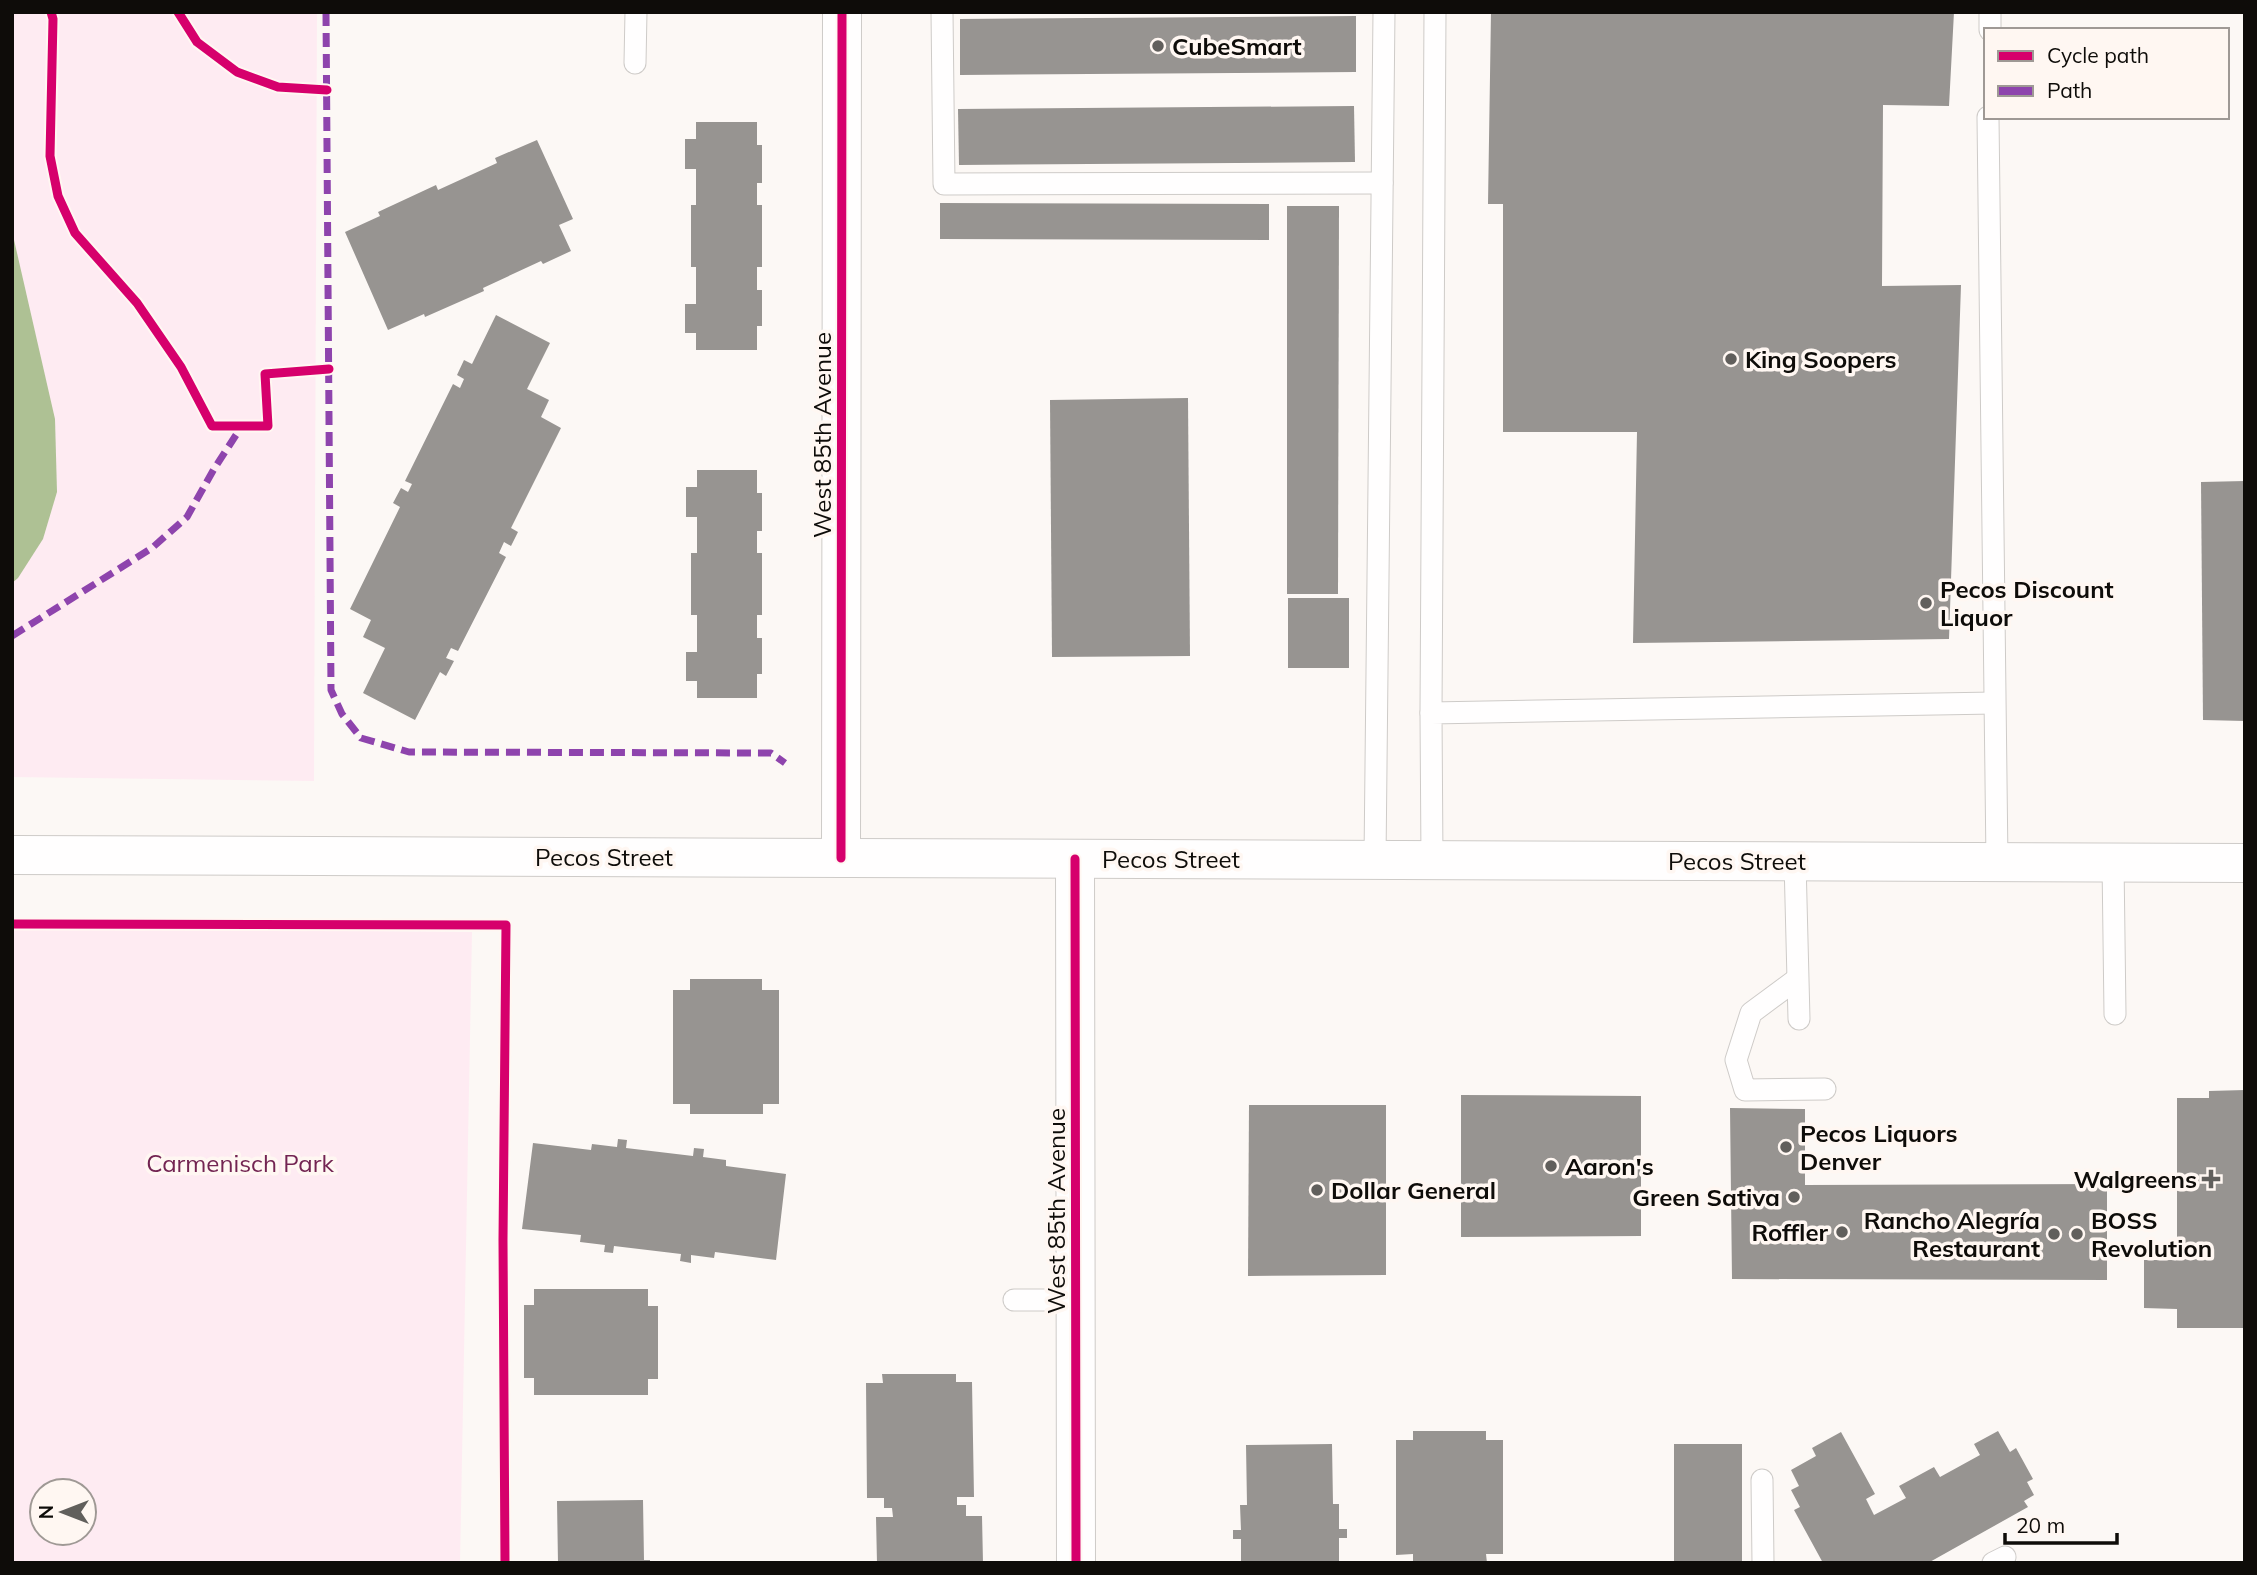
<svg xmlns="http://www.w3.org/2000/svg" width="2257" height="1575" font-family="Mulish,sans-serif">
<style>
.green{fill:#feebf2;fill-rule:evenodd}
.water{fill:#aec194}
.building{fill:#979491}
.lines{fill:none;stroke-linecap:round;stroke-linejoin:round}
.service-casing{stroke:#cecbc8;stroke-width:23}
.minor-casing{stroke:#cecbc8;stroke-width:40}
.secondary-casing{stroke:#cecbc8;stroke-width:40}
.service{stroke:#fffefe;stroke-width:21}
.minor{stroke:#fffefe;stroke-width:38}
.secondary{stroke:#fffefe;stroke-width:38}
.quiet{stroke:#8e44ad;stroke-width:7;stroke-dasharray:14 7;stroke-linecap:butt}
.cycleway-casing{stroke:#fff7f2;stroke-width:13}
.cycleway{stroke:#d6006c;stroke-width:9}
.poi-dot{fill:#615f5c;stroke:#fff7f2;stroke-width:2.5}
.labels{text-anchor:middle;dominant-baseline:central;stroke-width:7;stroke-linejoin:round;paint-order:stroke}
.poi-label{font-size:24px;font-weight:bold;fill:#0e0c09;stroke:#fff7f2;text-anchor:start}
.street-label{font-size:24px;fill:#0e0c09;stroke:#fff7f2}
.park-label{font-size:24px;fill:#732452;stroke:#fff7f2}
</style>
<rect width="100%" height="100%" fill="#fcf8f5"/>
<g class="green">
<path d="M12 12H317L314 781 12 777Z"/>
<path d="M12 928 472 932 460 1563H12ZM42 1491H84V1533H42Z"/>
</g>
<path class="water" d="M12 231 55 419 57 492 43 539 18 578 12 583Z"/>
<g class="building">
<path d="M1491 12H1954L1949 106 1883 105 1882 286 1961 285 1949 639 1633 643 1637 432H1503V204H1488Z"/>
<path d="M1356 16V72L960 75V19Z"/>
<path d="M1354 106 1355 162 959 165 958 109Z"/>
<path d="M696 122H757V145H762V183H757V205H762V267H757V290H762V326H757V350H696V333H685V304H696V267H691V205H696V169H685V139H696Z"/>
<path d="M537 140 573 219 559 225 571 251 543 264 541 261 483 288 484 291 425 317 424 314 388 330 345 232 380 216 378 212 436 185 438 190 497 163 495 158Z"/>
<path d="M940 203 1269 204V240L940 239Z"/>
<path d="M1287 206H1339L1338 594H1287Z"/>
<path d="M496 315 550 343 527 389 549 400 541 417 561 428 511 528 518 532 511 546 504 542 499 553 506 557 458 651 451 648 446 658 454 661 446 676 440 672 415 720 363 693 385 648 363 637 371 620 350 609 400 507 393 503 401 488 408 492 412 484 405 481 453 384 460 388 464 379 457 375 464 360 472 364Z"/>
<path d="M1188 398 1190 656 1052 657 1050 400Z"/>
<path d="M697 470H757V493H762V531H757V553H762V615H757V638H762V674H757V698H697V681H686V652H697V615H691V553H697V517H686V487H697Z"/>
<path d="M2245 481V721L2203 720 2201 482Z"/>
<rect x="1288" y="598" width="61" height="70"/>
<path d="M690 979H762V990H779V1104H763V1114H690V1104H673V990H690Z"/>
<path d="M2245 1090V1328H2177V1309L2144 1308V1260H2177V1098H2209V1091Z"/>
<path d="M1461 1095 1641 1096V1236L1461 1237Z"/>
<path d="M1249 1105H1386V1275L1248 1276Z"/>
<path d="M1730 1108 1805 1109V1185L2107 1184V1280L1732 1279Z"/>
<path d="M618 1139 627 1140 626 1148 693 1156 694 1148 704 1149 703 1157 726 1160V1166L786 1174 776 1260 715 1252 714 1258 691 1255V1263L680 1261 681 1254 614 1246 613 1253 604 1252 605 1245 580 1242 581 1235 522 1229 533 1143 591 1150 592 1144 617 1147Z"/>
<path d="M534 1289H648V1306H658V1379H648V1395H534V1378H524V1305H534Z"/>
<path d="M882 1374H956V1382H972L974 1497H957V1505H966V1516H982L983 1563H877L876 1517H893L892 1508H884V1498H867L866 1383H883Z"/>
<path d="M1413 1431H1486V1440H1503V1554H1486L1487 1563H1413V1554L1396 1555V1440H1413Z"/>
<path d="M1998 1431 2010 1452 2016 1448 2033 1479 2027 1482 2034 1495 2024 1501 2028 1507 1928 1563H1823L1794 1510 1800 1507 1791 1490 1799 1486 1791 1470 1816 1456 1812 1448 1841 1432 1875 1494 1866 1499 1874 1515 1906 1498 1899 1486 1934 1467 1940 1477 1980 1455 1974 1444Z"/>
<path d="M1332 1444 1333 1504H1339V1529H1347V1538H1339V1563H1241V1539H1233V1530H1241L1240 1505H1247L1246 1445Z"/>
<rect x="1674" y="1444" width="68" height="119"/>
<path d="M643 1500 644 1560H650V1563H558L557 1501Z"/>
</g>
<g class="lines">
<defs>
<g id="service">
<path d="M942 12 944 184 1382 183"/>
<path d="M1990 30V12"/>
<path d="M635 63 636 12"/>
<path d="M1988 117 1997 862"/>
<path d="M1431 713 1435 12"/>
<path d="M1375 860 1384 12"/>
<path d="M1432 860 1431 713 1994 703"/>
<path d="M1795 861 1799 1019"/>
<path d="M2113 862 2115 1014"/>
<path d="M1797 979 1751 1013 1736 1060 1745 1090 1825 1089"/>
<path d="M1014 1300H1075"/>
<path d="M1762 1480 1763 1563"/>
<path d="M1993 1563 2005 1557"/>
</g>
<g id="minor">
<path d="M841 858 842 12"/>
<path d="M1075 859 1076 1563"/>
</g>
<path id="secondary" d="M12 855 2245 863"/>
</defs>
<use href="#service" class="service-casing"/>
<use href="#minor" class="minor-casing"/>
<use href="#secondary" class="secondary-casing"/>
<use href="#service" class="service"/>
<use href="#minor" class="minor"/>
<use href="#secondary" class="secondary"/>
<g class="quiet">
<path d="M326 12 331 690 342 714 361 738 409 752 771 753 785 763"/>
<path d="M12 636 152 548 187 517 214 469 236 435"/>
</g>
<defs>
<g id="cycleway">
<path d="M51 12 53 19 50 156 58 196 75 233 137 303 181 367 212 426H268L265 374 329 369"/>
<path d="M178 12 197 42 237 72 278 87 327 90"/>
<path d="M841 858 842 12"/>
<path d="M1075 859 1076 1563"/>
<path d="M12 924 506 925 503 1240 505 1563"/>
</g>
</defs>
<use href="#cycleway" class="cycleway-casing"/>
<use href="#cycleway" class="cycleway"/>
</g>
<g class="poi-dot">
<circle cx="1158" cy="46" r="7"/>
<circle cx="1731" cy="359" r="7"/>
<circle cx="1926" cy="603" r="7"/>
<circle cx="1786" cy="1147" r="7"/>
<circle cx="1551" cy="1166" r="7"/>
<path d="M2207.5 1168.5h7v7h7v7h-7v7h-7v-7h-7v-7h7z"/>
<circle cx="1317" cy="1190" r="7"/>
<circle cx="1794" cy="1197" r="7"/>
<circle cx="1842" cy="1232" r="7"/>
<circle cx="2054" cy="1234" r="7"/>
<circle cx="2077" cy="1234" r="7"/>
</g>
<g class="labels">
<g class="poi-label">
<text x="1172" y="46">CubeSmart</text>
<text x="1745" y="359">King Soopers</text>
<text x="1940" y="589">Pecos Discount<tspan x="1940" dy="28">Liquor</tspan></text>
<text x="1800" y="1133">Pecos Liquors<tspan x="1800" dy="28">Denver</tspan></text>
<text x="1565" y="1166">Aaron's</text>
<text x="2197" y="1179" text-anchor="end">Walgreens</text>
<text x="1331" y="1190">Dollar General</text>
<text x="1780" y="1197" text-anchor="end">Green Sativa</text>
<text x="2040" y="1220" text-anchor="end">Rancho Alegría<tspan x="2040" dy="28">Restaurant</tspan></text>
<text x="2091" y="1220">BOSS<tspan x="2091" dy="28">Revolution</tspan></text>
<text x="1828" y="1232" text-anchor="end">Roffler</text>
</g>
<g class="street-label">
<text transform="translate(822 435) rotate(-90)">West 85th Avenue</text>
<text x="604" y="857">Pecos Street</text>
<text x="1171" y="859">Pecos Street</text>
<text x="1737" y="861">Pecos Street</text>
<text transform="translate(1056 1211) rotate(-90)">West 85th Avenue</text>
</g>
<g class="park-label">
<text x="240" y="1163">Carmenisch Park</text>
</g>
</g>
<rect width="2257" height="1575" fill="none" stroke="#0e0c09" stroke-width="28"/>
<rect x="1984" y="28" width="245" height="91" fill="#fff7f2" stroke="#9f9995" stroke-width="2"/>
<rect x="1998" y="51" width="35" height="10" fill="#d6006c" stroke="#9f9995" stroke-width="2"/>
<text x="2047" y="63" font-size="21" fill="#0e0c09">Cycle path</text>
<rect x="1998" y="86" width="35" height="10" fill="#8e44ad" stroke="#9f9995" stroke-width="2"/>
<text x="2047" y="98" font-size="21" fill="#0e0c09">Path</text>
<g transform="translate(63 1512) rotate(270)"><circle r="33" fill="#fff7f2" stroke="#9f9995" stroke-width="2"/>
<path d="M0-5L12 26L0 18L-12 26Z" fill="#615f5c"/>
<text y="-10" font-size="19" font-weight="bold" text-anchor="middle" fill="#0e0c09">N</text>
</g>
<path d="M2005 1533v10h112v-10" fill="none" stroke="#0e0c09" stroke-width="3.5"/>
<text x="2016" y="1533" font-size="21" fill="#0e0c09" stroke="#fff7f2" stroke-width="5" paint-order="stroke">20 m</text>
</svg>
